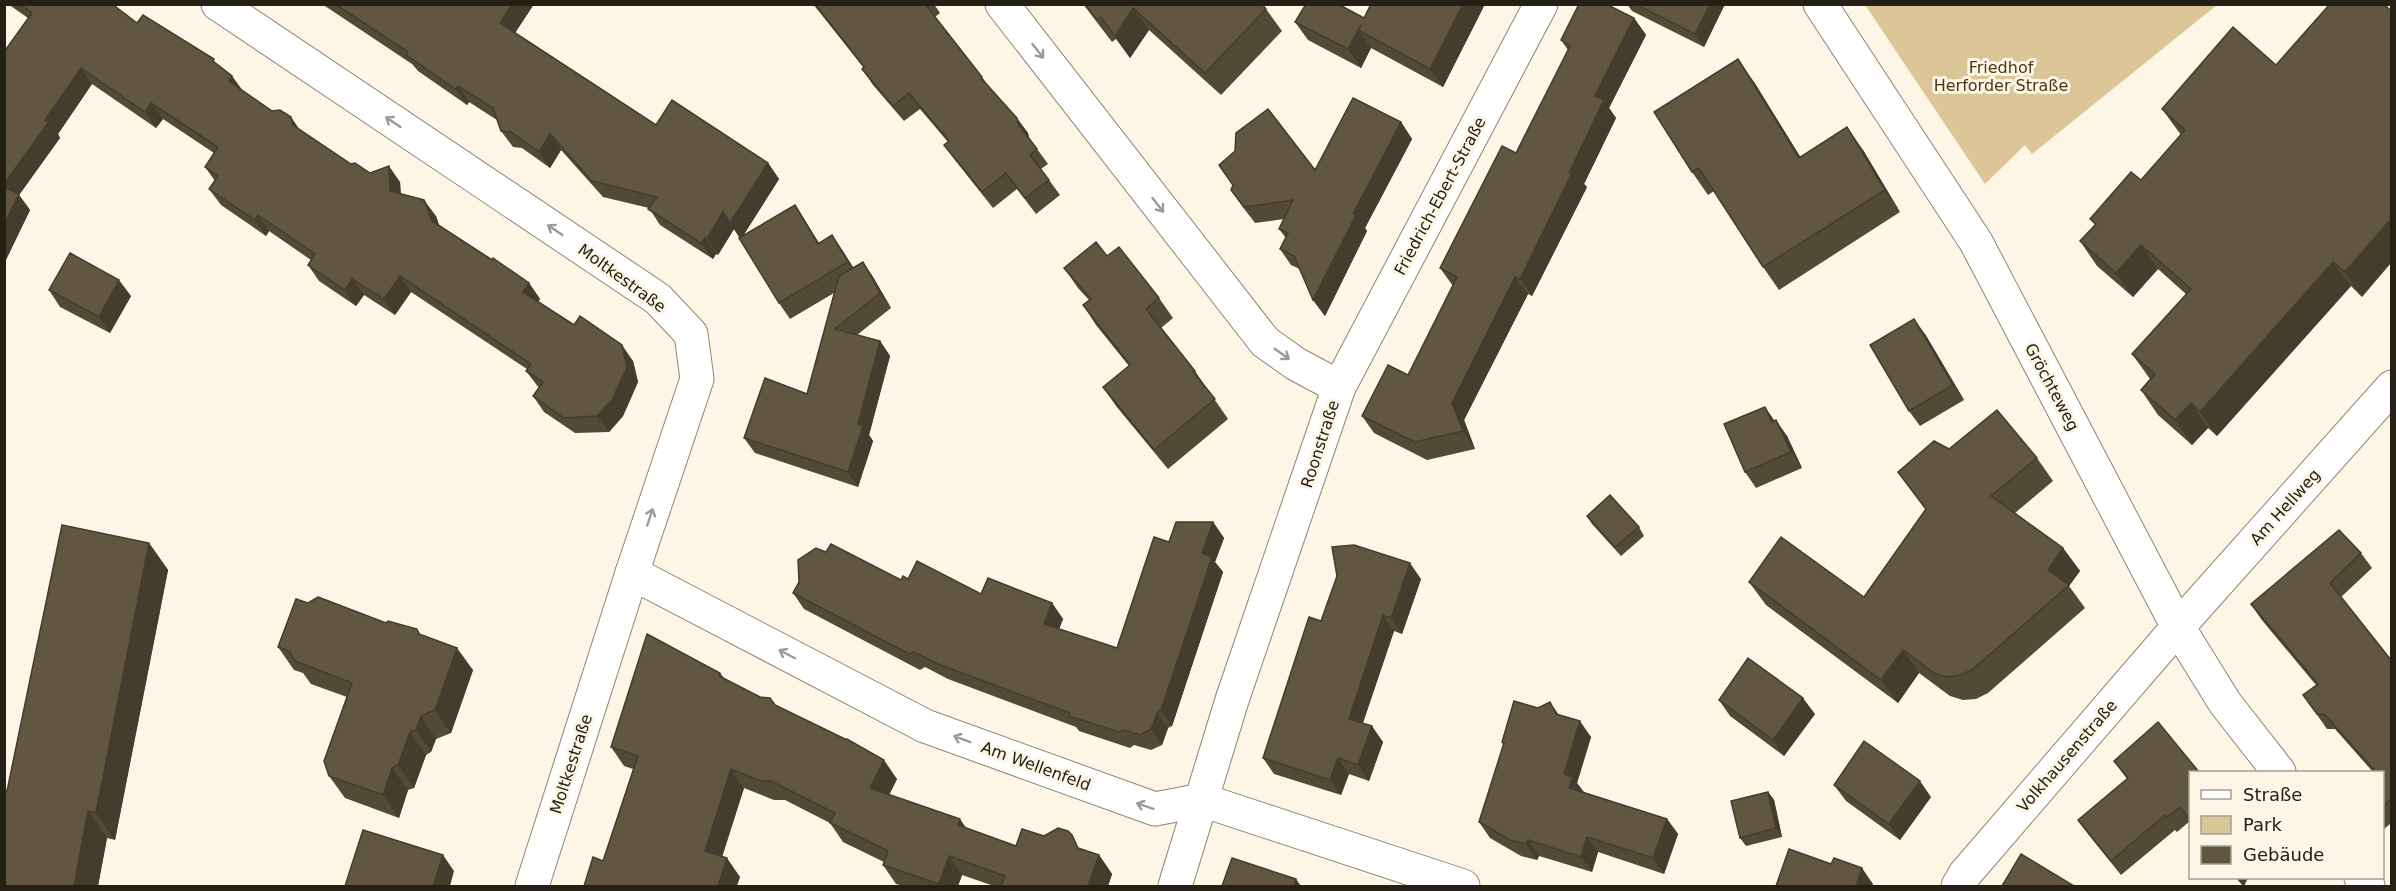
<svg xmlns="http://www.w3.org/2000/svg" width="2396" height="891" font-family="'DejaVu Sans',sans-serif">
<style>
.green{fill:#dcc596}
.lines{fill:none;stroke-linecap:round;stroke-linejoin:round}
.minor-casing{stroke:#92866d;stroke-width:35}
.minor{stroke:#fff;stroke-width:33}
.wall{fill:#534a36}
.shaded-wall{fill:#443c2c}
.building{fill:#61563f;stroke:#443c2c;stroke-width:1.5}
.oneway{stroke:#9c9b96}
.labels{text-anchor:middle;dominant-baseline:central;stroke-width:6;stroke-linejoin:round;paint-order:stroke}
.park-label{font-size:16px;fill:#493812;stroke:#fdf5e5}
.street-label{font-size:16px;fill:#242016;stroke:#fdf5e5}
</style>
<rect width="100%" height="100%" fill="#fdf5e5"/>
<path class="green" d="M1865 5H2217L2032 154 2025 145 1985 184Z"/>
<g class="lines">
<defs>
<g id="minor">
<path d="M218 4 658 299 691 334 697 379 632 573 532 886"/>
<path d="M1002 4 1265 342 1296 364 1339 387"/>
<path d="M1820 4 1976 242 2178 627 2225 703 2279 772"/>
<path d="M632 573 925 726 1155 809 1202 800 1463 886"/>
<path d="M2361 878 2368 886"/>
<path d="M1175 886 1232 700 1339 387 1541 4"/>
<path d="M1958 886 1965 874 2178 627 2392 387"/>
</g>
</defs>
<use href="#minor" class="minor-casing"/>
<use href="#minor" class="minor"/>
</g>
<g class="wall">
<path d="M8 4H112L137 23 219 66 232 76 243 91 351 164 370 173 400 182 401 194 436 216 439 225 529 283 540 299 538 302 633 361 638 382 623 416 609 432 575 433 544 412 533 396 539 388 526 371 527 369 411 292 395 315 364 295 356 306 319 281 308 265 311 260 269 231 266 236 221 205 209 189 215 181 205 167 214 153 163 119 156 128 92 84 58 134 60 138 19 195 30 210 4 264V52L28 18Z"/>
<path d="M322 4H534L515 33 656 125 768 163 779 179 743 236 795 205 819 243 832 235 853 268 863 262 873 277 891 308 857 335 880 341 890 356 869 435 873 441 858 487 755 453 744 438 807 394 834 293 790 319 779 303 734 229 718 255 716 254 713 259 660 225 649 208 603 197 561 150 550 168 522 148 513 147 501 131 497 120 469 102 467 105 418 71 412 64Z"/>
<path d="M813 4H934L940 13 935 17 982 77 991 90 1028 133 1029 138 1048 164 1041 169 1060 195 1036 214 1017 189 993 208 955 160 944 145 948 142 920 109 904 121 873 85 862 69 864 68Z"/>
<path d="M1083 4H1262L1266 9 1282 31 1221 95 1149 30 1130 58 1116 39 1112 42Z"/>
<path d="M1627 4H1725L1704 47 1632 11Z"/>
<path d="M1484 6 1443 87 1371 48 1361 68 1308 40 1295 22 1364 18Z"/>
<path d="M1634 18 1646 35 1609 108 1616 118 1584 184 1587 187 1532 296 1528 294 1464 420 1475 449 1427 460 1374 433 1362 416 1408 375 1453 286 1440 268 1516 153 1568 50 1561 40Z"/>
<path d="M2233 27 2362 297 2351 286 2217 436 2208 428 2192 445 2158 415 2141 390 2150 379 2132 354 2187 295 2158 269 2133 297 2097 266 2080 241 2095 225 2090 219 2141 180 2181 135 2162 109Z"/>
<path d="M1754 82 1801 158 1863 150 1900 212 1779 290 1763 267 1714 191 1708 195 1692 172Z"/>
<path d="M1401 122 1412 139 1365 228 1367 231 1325 316 1313 300 1300 269 1291 265 1280 249 1286 238 1279 229 1284 219 1255 223 1242 206 1231 190 1233 185 1235 151 1315 170Z"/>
<path d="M1107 256 1159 298 1173 318 1161 328 1195 371 1228 419 1168 469 1116 406 1103 387 1129 366 1096 325 1083 305 1089 300 1078 288 1064 268Z"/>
<path d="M49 290 131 296 110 333 60 307Z"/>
<path d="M1925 334 1964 400 1920 426 1909 411Z"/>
<path d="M1765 407 1774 421 1787 436 1802 468 1756 488 1745 472Z"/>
<path d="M1949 449 2037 458 2053 481 2015 513 2063 548 2080 571 2069 586 2085 608 1988 693 1976 699 1963 700 1950 696 1919 673 1898 703 1766 605 1749 582 1864 597 1926 510 1898 472Z"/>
<path d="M1587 516 1639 527 1644 536 1621 556 1592 524Z"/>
<path d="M1213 522 1224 538 1215 562 1223 572 1172 726 1168 728 1162 745 1151 750 1134 745 1130 748 1079 731 1076 727 948 679 925 667 920 670 804 609 793 593 908 579 981 594 1052 603 1063 619 1059 629 1117 648 1169 542Z"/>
<path d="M149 543 168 570 115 840 107 838 98 886H4L7 791Z"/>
<path d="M2361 553 2372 568 2341 597 2391 660V823L2382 831V772H2373L2335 729H2327L2303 695 2316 685 2261 619 2251 604Z"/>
<path d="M1421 579 1402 634 1394 631 1363 723 1383 742 1369 781 1349 774 1341 795 1274 774 1263 758 1321 621Z"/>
<path d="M308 603 386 623 417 629 421 635 473 670 451 733 436 739 431 752 426 755 414 788 408 790 399 818 345 798 329 776 347 697 311 684 303 673 294 670 278 647Z"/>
<path d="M720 673 724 678 775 705 897 779 889 795 966 828 1016 846 1081 849 1099 855 1112 874 1108 886H994L962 875 958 886H904L896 884 883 865 884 862 843 842 830 823 785 800H774L744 788 722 856 740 877 603 861 633 769 624 766 611 747Z"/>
<path d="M1719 700 1815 714 1784 756 1730 716Z"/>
<path d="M1550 702 1559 715 1591 737 1577 783 1584 792 1667 819 1678 834 1664 874 1598 852 1592 872 1539 856 1537 860 1521 856 1490 838 1479 822 1503 745 1502 742 1538 708Z"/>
<path d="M2114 761 2190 772V822V821L2177 832 2175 830 2121 875 2088 834 2078 820 2127 779Z"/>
<path d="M1834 785 1931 797 1900 840 1846 801Z"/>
<path d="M1768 792 1774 800 1782 837 1746 846 1740 838Z"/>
</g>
<g class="shaded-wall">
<path d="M512 4H534L511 39 500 23Z"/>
<path d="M1463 4H1483L1484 6 1443 87 1430 69Z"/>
<path d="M1710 4H1725L1704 47 1695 34Z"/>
<path d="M1133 8 1149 30 1130 58 1115 36Z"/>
<path d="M1634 18 1646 35 1609 108 1616 118 1584 184 1587 187 1532 296 1520 279 1569 173 1595 96Z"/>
<path d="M1358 30 1371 48 1361 68 1348 49Z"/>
<path d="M1738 59 1754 82 1815 181 1799 158Z"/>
<path d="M81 68 92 84 58 134 60 138 19 195 30 210 4 264V184L45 120Z"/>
<path d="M232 76 243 92 229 81Z"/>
<path d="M458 86 469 102 467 105 456 89Z"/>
<path d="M151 103 163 119 156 128 145 112Z"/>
<path d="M291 117 302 133 293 125Z"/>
<path d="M1017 118 1028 133 1029 140 1018 124Z"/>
<path d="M1401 122 1412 139 1365 228 1367 231 1325 316 1313 300 1353 214Z"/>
<path d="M1847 127 1863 150 1900 212 1885 190Z"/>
<path d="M550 134 561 150 550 168 539 152Z"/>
<path d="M768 163 779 179 741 239 734 229 718 255 707 239 723 212Z"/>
<path d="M389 166 400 182 401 207 390 191Z"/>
<path d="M424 200 436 216 443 237 432 221Z"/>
<path d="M795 205 806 222 829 260 818 244Z"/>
<path d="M258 215 269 231 266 236 255 220Z"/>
<path d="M2391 219V263L2362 297 2345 272Z"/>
<path d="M832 235 843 251 860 278 848 262Z"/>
<path d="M705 238 716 254 713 259 701 243Z"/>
<path d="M2141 245 2158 269 2133 297 2116 273Z"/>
<path d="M863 262 873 277 891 308 880 293Z"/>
<path d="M2333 262 2351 286 2217 436 2200 412Z"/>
<path d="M400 276 411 292 395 315 384 299Z"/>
<path d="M1515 277 1528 294 1464 420 1475 449 1463 431 1452 403Z"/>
<path d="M352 279 364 295 356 306 345 290Z"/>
<path d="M119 280 131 296 110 333 99 317Z"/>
<path d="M529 283 540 299 534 308 523 292Z"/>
<path d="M1914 319 1925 334 1964 400 1953 385Z"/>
<path d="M880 341 890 356 869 435 873 441 858 487 848 472 858 424Z"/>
<path d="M622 345 633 361 638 382 623 416 609 432 597 416Z"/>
<path d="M2191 403 2208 428 2192 445 2175 420Z"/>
<path d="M1765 407 1776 423 1772 422Z"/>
<path d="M1776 420 1787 436 1802 468 1791 452Z"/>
<path d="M1213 522 1224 538 1215 562 1223 572 1172 726 1161 710 1202 553Z"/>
<path d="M149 543 168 570 115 840 96 813Z"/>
<path d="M2063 548 2080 571 2069 586 2048 570Z"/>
<path d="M1410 563 1421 579 1402 634 1391 618Z"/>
<path d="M1052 603 1063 619 1055 640 1044 624Z"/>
<path d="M1383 615 1394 631 1359 734 1349 719Z"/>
<path d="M457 648 473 670 451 733 435 710Z"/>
<path d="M1903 650 1919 673 1898 703 1881 680Z"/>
<path d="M1803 698 1815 714 1784 756 1773 740Z"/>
<path d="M1157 713 1168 728 1162 745 1151 729Z"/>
<path d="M421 716 436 739 431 752 416 730Z"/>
<path d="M1580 721 1591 737 1577 783 1584 793 1569 788 1564 774Z"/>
<path d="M1372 726 1383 742 1369 781 1358 765Z"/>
<path d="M410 732 426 755 414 788 398 765Z"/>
<path d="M1338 758 1349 774 1341 795 1330 780Z"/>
<path d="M884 760 897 779 883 807 870 788Z"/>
<path d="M392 768 408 790 399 818 383 795Z"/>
<path d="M731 769 744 788 718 870 705 851Z"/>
<path d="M1920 781 1931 797 1900 840 1889 824Z"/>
<path d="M1768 792 1774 800 1782 837 1776 828Z"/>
<path d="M88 811 107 838 98 886H74Z"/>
<path d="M960 819 973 838 958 825Z"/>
<path d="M1667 819 1678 834 1664 874 1653 858Z"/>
<path d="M1587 837 1598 852 1592 872 1581 857Z"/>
<path d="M1528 840 1539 856 1537 860 1526 844Z"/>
<path d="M443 855 454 871 450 886H433Z"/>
<path d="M1099 855 1112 874 1108 886H1088Z"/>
<path d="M949 856 962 875 958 886H941L939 884Z"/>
<path d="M727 858 740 877 737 886H718Z"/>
<path d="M1862 868 1873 884 1872 886H1856Z"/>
<path d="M2236 878H2248L2244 886H2243Z"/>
<path d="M1296 879 1301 886H1294Z"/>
</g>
<g class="building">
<path d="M19 4H112L137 23 143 15 214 59 213 61 232 76 229 81 272 111 280 110 291 117 293 125 351 164 355 163 370 173 389 166 390 191 424 200 432 221 492 260 493 258 529 283 523 292 574 325 580 316 622 345 627 367 612 400 597 416 564 418 533 396 543 382 526 371 531 364 400 276 384 299 352 279 345 290 308 265 315 254 258 215 255 220 209 189 218 176 205 167 218 147 151 103 145 112 81 68 45 120 49 122 4 184V52L32 13Z"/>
<path d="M335 4H512L500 23 656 125 672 100 768 163 730 223 723 212 707 239 705 238 701 243 648 209 657 197 592 181 550 134 539 152 511 132 501 131 493 108 458 86 456 89 406 55 408 52Z"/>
<path d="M815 4H925L982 77 981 78 1017 118 1018 124 1037 149 1030 155 1049 180 1025 198 1006 173 982 192 944 145 949 141 909 93 893 106 862 69 864 67Z"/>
<path d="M1085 4H1262L1266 9 1205 73 1133 8 1115 36 1101 17 1097 20Z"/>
<path d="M1306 4H1338L1364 18 1371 4H1463L1430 69 1358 30 1361 25 1348 49 1295 22Z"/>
<path d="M1579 4H1592L1595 6 1596 4H1606L1634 18 1595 96 1604 100 1569 173 1574 169 1520 279 1515 277 1452 403 1463 431 1415 442 1362 416 1388 365 1408 375 1457 277 1440 268 1502 146 1516 153 1570 46 1561 40Z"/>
<path d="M1635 4H1710L1695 34Z"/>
<path d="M2330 4H2384L2391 11V219L2345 272 2333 262 2200 412 2191 403 2175 420 2141 390 2155 374 2132 354 2191 289 2141 245 2116 273 2080 241 2096 224 2090 219 2131 172 2141 180 2185 130 2162 109 2233 27 2276 65Z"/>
<path d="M1738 59 1799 158 1847 127 1885 190 1763 267 1699 168 1692 172 1654 112Z"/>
<path d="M1353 98 1401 122 1353 214 1356 215 1313 300 1294 256 1280 249 1288 233 1279 229 1293 200 1244 207 1231 190 1233 185 1219 165 1235 151 1236 133 1268 109 1315 170Z"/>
<path d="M4 187 19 194 4 225Z"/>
<path d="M795 205 818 244 832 235 848 262 779 303 739 238Z"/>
<path d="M1096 242 1107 256 1119 247 1159 298 1146 309 1195 371 1193 372 1215 399 1154 450 1103 387 1130 365 1083 305 1091 299 1064 268Z"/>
<path d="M70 253 119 280 99 317 49 290Z"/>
<path d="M863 262 880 293 835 329 880 341 858 424 863 426 848 472 744 438 765 378 807 394 839 276Z"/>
<path d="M1914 319 1953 385 1909 411 1870 345Z"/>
<path d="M1765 407 1772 422 1776 420 1791 452 1745 472 1724 424Z"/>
<path d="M1997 410 2037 458 1991 496 2063 548 2048 570 2069 585 1972 670 1960 675 1947 677 1934 673 1903 650 1881 680 1749 582 1781 537 1864 597 1926 509 1898 472 1934 441 1949 449Z"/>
<path d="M1610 495 1639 527 1615 547 1587 516Z"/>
<path d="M1176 522H1213L1202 553 1212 557 1161 710 1157 713 1151 729 1140 735 1124 730 1119 732 1069 716 1070 713 938 664 914 652 909 654 793 593 799 582 798 560 816 548 826 552 831 544 901 580 903 576 908 579 917 561 981 594 988 578 1052 603 1044 624 1117 648 1154 537 1169 542Z"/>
<path d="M62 525 149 543 96 813 88 811 74 886H4V790L7 791Z"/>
<path d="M2339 530 2361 553 2330 583 2391 660V799L2382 807V772H2376L2325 715 2317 714 2303 695 2318 684 2251 604Z"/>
<path d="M1354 545 1410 563 1391 618 1383 615 1349 719 1372 726 1358 765 1338 758 1330 780 1263 758 1309 617 1321 621 1337 576 1332 547Z"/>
<path d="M318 597 386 623 388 621 417 629 419 634 457 648 435 710 421 716 416 730 410 732 398 765 392 768 383 795 329 776 324 761 352 683 295 661 290 651 278 647 296 599 308 603Z"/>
<path d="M647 634 720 673 719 676 760 697 770 698 775 705 845 739H847L884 760 870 788 960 819 958 825 1016 846 1022 829 1044 836 1058 828 1068 831 1072 835 1078 848 1099 855 1088 886H1001L1005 876 949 856 939 884 883 865 888 851 830 823 835 813 771 781H761L731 769 705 851 727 858 718 886H584L593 857 603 861 638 756 611 747Z"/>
<path d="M1748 658 1803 698 1773 740 1719 700Z"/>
<path d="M1514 701 1538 708 1550 702 1556 714 1580 721 1564 774 1573 777 1569 788 1667 819 1653 858 1587 837 1581 857 1528 840 1526 844 1510 840 1479 822 1504 743 1502 742Z"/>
<path d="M2158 722 2199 772H2190V820L2180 807 2167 817 2165 815 2111 861 2078 820 2128 778 2114 761Z"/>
<path d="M1864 741 1920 781 1889 824 1834 785Z"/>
<path d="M1768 792 1776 828 1740 838 1731 801Z"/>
<path d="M363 830 443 855 433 886H345Z"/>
<path d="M1789 849 1831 864 1834 858 1862 868 1856 886H1776Z"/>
<path d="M2021 854 2074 886H2002Z"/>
<path d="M1232 858 1296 879 1294 886H1222Z"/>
</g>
<defs><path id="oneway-shaft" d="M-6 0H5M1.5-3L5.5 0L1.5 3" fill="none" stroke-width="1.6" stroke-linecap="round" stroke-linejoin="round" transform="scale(1.5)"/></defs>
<g class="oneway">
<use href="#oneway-shaft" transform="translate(1038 51) rotate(52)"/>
<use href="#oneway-shaft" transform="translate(393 122) rotate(-146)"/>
<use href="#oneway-shaft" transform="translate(1158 205) rotate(52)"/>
<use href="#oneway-shaft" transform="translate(555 230) rotate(-146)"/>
<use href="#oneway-shaft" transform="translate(1282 354) rotate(35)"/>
<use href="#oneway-shaft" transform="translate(650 517) rotate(-72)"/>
<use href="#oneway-shaft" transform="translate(787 654) rotate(-152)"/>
<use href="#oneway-shaft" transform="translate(962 739) rotate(-160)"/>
<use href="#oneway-shaft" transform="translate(1145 806) rotate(-161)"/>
</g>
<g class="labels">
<g class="park-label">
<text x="2001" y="67">Friedhof<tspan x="2001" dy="18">Herforder Straße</tspan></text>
</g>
<g class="street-label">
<text transform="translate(1440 196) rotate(-62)">Friedrich-Ebert-Straße</text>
<text transform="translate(622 278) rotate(36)">Moltkestraße</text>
<text transform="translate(2052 387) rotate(62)">Gröchteweg</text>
<text transform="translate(1320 444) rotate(-72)">Roonstraße</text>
<text transform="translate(2285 507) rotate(-48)">Am Hellweg</text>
<text transform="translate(2067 756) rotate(-49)">Volkhausenstraße</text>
<text transform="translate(571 764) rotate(-72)">Moltkestraße</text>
<text transform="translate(1036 766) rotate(20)">Am Wellenfeld</text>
</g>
</g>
<rect width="2396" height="891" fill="none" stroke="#242016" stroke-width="12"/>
<rect x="2189" y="771" width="195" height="108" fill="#fdf5e5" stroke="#a6a092" stroke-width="1.5"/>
<rect x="2201" y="790" width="30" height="9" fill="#ffffff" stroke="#a6a092" stroke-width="1.5"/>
<text x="2243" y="801" font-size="18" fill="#242016">Straße</text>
<rect x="2201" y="816" width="30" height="18" fill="#dcc596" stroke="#a6a092" stroke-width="1.5"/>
<text x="2243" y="831" font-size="18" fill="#242016">Park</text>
<rect x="2201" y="846" width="30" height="18" fill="#61563f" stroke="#a6a092" stroke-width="1.5"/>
<text x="2243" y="861" font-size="18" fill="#242016">Gebäude</text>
</svg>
